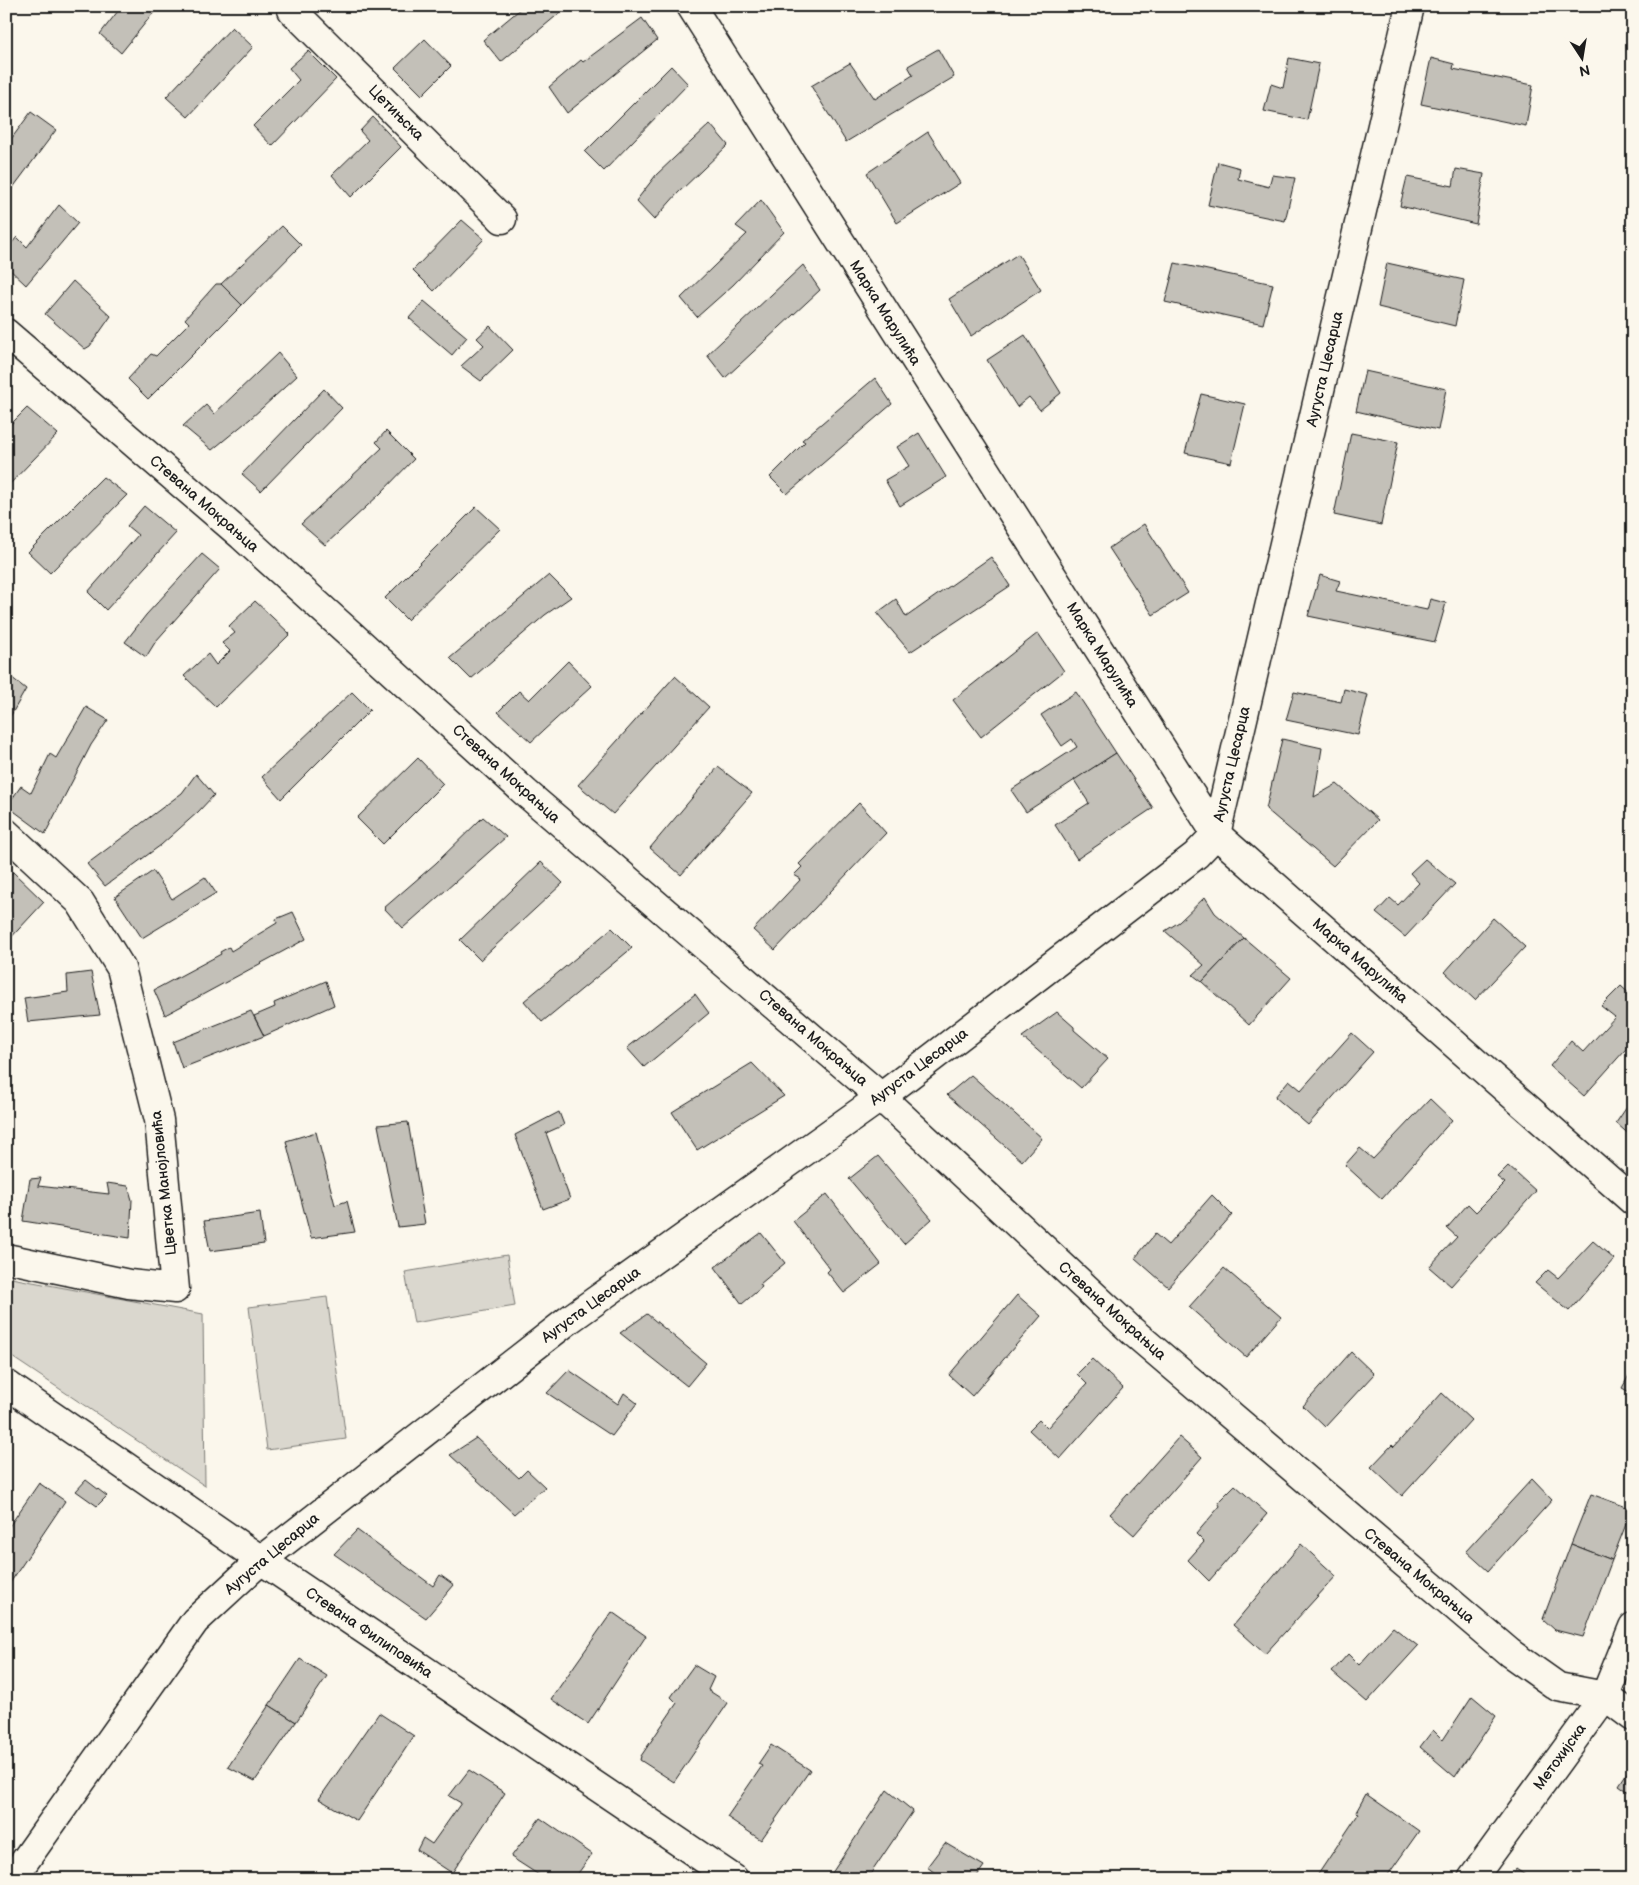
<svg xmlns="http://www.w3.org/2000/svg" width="1639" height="1885" font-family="'Balsamiq Sans',sans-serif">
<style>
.green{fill:#dad7ce;stroke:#7b7a75}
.building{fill:#c3c0b8;stroke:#1c1c1c}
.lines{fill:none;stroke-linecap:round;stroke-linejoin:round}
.street-casing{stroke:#1c1c1c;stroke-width:31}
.secondary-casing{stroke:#1c1c1c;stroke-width:31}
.street{stroke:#fbf7ec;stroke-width:28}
.secondary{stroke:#fbf7ec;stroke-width:28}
.labels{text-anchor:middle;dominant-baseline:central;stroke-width:4;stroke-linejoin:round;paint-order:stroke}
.street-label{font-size:15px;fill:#1c1c1c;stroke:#fbf7ec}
</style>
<rect width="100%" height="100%" fill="#fbf7ec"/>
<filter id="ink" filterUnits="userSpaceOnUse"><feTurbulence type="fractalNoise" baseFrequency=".02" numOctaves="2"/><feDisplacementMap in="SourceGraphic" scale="10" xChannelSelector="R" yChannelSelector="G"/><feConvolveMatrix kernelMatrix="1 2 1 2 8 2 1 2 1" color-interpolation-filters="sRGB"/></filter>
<g filter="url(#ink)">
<g class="green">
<path d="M507 1255 515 1306 414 1323 405 1272Z"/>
<path d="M6 1277 203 1314 205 1486 6 1353Z"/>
<path d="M327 1297 346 1439 267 1450 249 1307Z"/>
</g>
<g class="building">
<path d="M122 6H159L121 53 100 34Z"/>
<path d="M524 6H568L501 62 483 40Z"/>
<path d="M642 18 657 40 567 113 549 87 581 60 583 62Z"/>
<path d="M232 27 253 47 188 117 166 97Z"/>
<path d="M425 39 451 66 422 95 395 68Z"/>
<path d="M938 49 954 77 846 142 811 86 850 63 875 99 913 75 908 66Z"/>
<path d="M308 51 336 79 272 146 253 126 299 80 289 68Z"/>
<path d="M1289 58 1319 64 1307 120 1264 111 1271 84 1283 88Z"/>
<path d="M1431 58 1454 64 1453 69 1533 85 1526 126 1421 104Z"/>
<path d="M671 66 688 84 604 171 585 152Z"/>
<path d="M31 112 56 130 6 197V146Z"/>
<path d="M373 117 401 147 351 197 332 175 368 140 360 131Z"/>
<path d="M710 124 728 145 678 193 654 220 636 201 656 175Z"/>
<path d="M928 132 960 183 897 223 867 173Z"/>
<path d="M1218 162 1240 168 1238 179 1269 187 1272 175 1295 178 1285 221 1208 205Z"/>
<path d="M1456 169 1484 174 1476 224 1400 206 1407 177 1453 186Z"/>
<path d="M761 200 784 232 733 285 697 317 681 298 747 234 736 226Z"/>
<path d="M59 205 78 223 26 285 6 266V250L17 237 27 247Z"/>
<path d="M462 220 484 239 434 291 413 270Z"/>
<path d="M282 226 301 245 242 305 221 284Z"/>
<path d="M1018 254 1041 290 971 336 949 299Z"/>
<path d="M1175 263 1273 284 1263 324 1165 302Z"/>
<path d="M1387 263 1464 280 1455 326 1378 307Z"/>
<path d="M803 265 820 290 725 378 707 355Z"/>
<path d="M73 281 111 316 90 346 85 349 45 314Z"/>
<path d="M216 284H221L242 305 148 399 128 379 151 354 156 356 189 323 185 319Z"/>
<path d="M424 301 467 337 452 355 409 318Z"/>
<path d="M490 326 513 350 481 381 461 366 484 345 477 338Z"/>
<path d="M1025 335 1061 393 1040 410 1029 397 1017 407 987 360Z"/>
<path d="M278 353 297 376 250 419 212 450 183 426 206 405 214 414Z"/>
<path d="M1365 371 1446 389 1438 430 1356 411Z"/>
<path d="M875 378 892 404 787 494 770 477 805 442 802 440Z"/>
<path d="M324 389 342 408 261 491 242 474Z"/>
<path d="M1201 394 1245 404 1231 463 1185 453Z"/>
<path d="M27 408 58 434 6 488V429Z"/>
<path d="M386 431 414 459 380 494 325 545 301 524 382 448 376 442Z"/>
<path d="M919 433 946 477 900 506 885 480 909 466 897 447Z"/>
<path d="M1351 433 1398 442 1381 525 1334 515Z"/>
<path d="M103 477 127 495 50 573 28 552Z"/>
<path d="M144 506 176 533 106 610 88 592 138 535 127 526Z"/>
<path d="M476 507 500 529 407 620 385 598Z"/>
<path d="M1144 524 1188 593 1153 615 1109 548Z"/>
<path d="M202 554 220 569 156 641 146 657 125 642 146 615Z"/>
<path d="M991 557 1010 586 910 652 877 613 896 599 906 617Z"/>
<path d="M549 575 571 597 545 615 471 679 450 658Z"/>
<path d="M1320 575 1340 581 1336 591 1427 610 1430 599 1446 603 1435 642 1308 616Z"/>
<path d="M255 601 290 634 216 707 184 676 208 654 216 665 230 651 222 643 235 633 229 626Z"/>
<path d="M1038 633 1064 671 981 737 953 700Z"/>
<path d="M568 661 592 686 531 742 498 712 519 691 529 700Z"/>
<path d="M6 673 26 689 6 724Z"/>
<path d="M675 676 709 707 613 814 578 785Z"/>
<path d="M1344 689 1368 695 1358 735 1286 720 1294 692 1341 702Z"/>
<path d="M352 692 370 710 281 799 262 777Z"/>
<path d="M1076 692 1116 753 1026 812 1011 790 1077 747 1072 739 1062 746 1041 715Z"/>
<path d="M86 707 108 720 91 745 45 834 7 806 21 786 31 793 50 754 56 758Z"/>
<path d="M1282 739 1322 748 1314 797 1337 784 1378 820 1333 866 1266 809Z"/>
<path d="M1116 753 1153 808 1077 859 1055 825 1089 803 1074 780Z"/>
<path d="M418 758 443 784 383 844 357 818Z"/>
<path d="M718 767 752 793 681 875 650 848Z"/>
<path d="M196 774 214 795 198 812 161 845 105 886 87 864 182 793Z"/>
<path d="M859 803 886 833 775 950 753 930 801 879 794 875 802 867 799 864Z"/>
<path d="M483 817 506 837 403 928 384 908 436 863Z"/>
<path d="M1425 859 1455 884 1405 937 1376 913 1390 898 1398 905 1419 883 1410 873Z"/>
<path d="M541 862 563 883 480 960 460 940Z"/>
<path d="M153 871 172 899 205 877 216 893 142 938 115 897Z"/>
<path d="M13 872 44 902 6 943V879Z"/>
<path d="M1205 897 1215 913 1244 938 1202 982 1193 975 1204 965 1165 931 1179 922Z"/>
<path d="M293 912 306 939 165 1015 154 990 221 954 220 952 229 947 231 951 277 923 276 919Z"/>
<path d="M1493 918 1525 947 1475 1000 1445 972Z"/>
<path d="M612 928 632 948 542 1022 524 1001Z"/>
<path d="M1244 938 1291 978 1249 1025 1202 982Z"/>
<path d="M91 972 100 1015 28 1022 24 998 68 992 67 975Z"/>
<path d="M326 981 334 1005 264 1036 254 1016 275 1007 274 1003Z"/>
<path d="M1621 986 1633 997V1041L1584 1096 1550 1066 1571 1041 1583 1052 1615 1017 1601 1006Z"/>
<path d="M695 994 709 1013 644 1067 627 1048Z"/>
<path d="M251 1011 264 1036 182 1068 173 1042Z"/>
<path d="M1057 1012 1074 1027V1030L1108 1059 1081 1088 1022 1037Z"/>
<path d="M1352 1033 1373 1052 1308 1125 1275 1097 1289 1080 1301 1090Z"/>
<path d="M752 1063 784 1096 697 1150 672 1112Z"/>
<path d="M971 1075 1042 1138 1022 1161 947 1095Z"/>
<path d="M1430 1099 1452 1120 1382 1199 1345 1165 1360 1148 1373 1159Z"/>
<path d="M1631 1101 1633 1102V1138L1616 1123Z"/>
<path d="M559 1112 564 1125 546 1133 570 1199 543 1209 515 1135Z"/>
<path d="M408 1122 425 1224 398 1227 378 1125Z"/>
<path d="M316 1132 335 1205 347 1201 355 1232 311 1238 286 1141Z"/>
<path d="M878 1156 932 1219 904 1244 849 1179Z"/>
<path d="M1508 1166 1536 1191 1451 1286 1429 1267 1457 1237 1447 1228 1468 1204 1476 1212 1505 1183 1497 1177Z"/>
<path d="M41 1178 38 1186 109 1194 107 1183 128 1186 132 1200 130 1238 23 1221 30 1179Z"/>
<path d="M827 1194 881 1264 844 1293 827 1272 830 1269 793 1221Z"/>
<path d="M1212 1195 1232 1215 1168 1287 1135 1258 1155 1234 1168 1245Z"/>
<path d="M260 1213 264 1244 210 1251 204 1221Z"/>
<path d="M761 1233 785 1263 760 1284 762 1287 742 1304 715 1267Z"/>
<path d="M1593 1241 1614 1259 1569 1311 1535 1283 1548 1270 1558 1278Z"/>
<path d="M1224 1268 1281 1317 1246 1357 1189 1307Z"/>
<path d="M1017 1295 1041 1316 972 1396 949 1375Z"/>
<path d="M647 1314 706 1363 687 1386 620 1333Z"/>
<path d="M1351 1352 1374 1374 1325 1427 1303 1406Z"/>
<path d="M1092 1359 1123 1388 1060 1459 1029 1430 1039 1420 1047 1428 1087 1384 1077 1374Z"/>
<path d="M1633 1368V1394L1622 1388Z"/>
<path d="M569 1370 618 1404 624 1393 637 1403 612 1436 547 1393Z"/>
<path d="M1442 1393 1471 1420 1402 1496 1371 1467 1392 1445 1394 1447Z"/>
<path d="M1179 1437 1202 1457 1134 1535 1110 1514Z"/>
<path d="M476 1438 519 1478 527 1470 545 1487 514 1514 450 1455Z"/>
<path d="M1532 1479 1552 1500 1488 1571 1466 1551Z"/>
<path d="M86 1480 107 1496 97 1506 76 1491Z"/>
<path d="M39 1483 65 1501 6 1589V1531Z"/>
<path d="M1235 1485 1267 1514 1209 1581 1188 1560 1204 1542 1196 1534 1220 1506 1218 1502Z"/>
<path d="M1591 1494 1632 1509 1612 1560 1571 1544Z"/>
<path d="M357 1530 433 1586 440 1575 454 1585 426 1618 334 1554Z"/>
<path d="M1301 1544 1336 1576 1265 1654 1233 1625Z"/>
<path d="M1571 1544 1612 1560 1583 1637 1555 1630 1543 1619Z"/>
<path d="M612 1612 646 1636 588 1724 551 1699Z"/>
<path d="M1393 1627 1418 1646 1367 1702 1332 1672 1348 1654 1359 1665Z"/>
<path d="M300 1659 327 1676 296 1722 269 1705Z"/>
<path d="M694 1665 714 1677 708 1690 728 1703 674 1782 640 1760 641 1756 677 1703 671 1697Z"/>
<path d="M1472 1696 1496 1716 1455 1777 1420 1747 1433 1730 1443 1740Z"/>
<path d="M269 1705 296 1722 255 1781 228 1767Z"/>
<path d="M379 1713 414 1736 357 1821 319 1799Z"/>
<path d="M771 1745 810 1770 761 1840 727 1817 762 1766 758 1764Z"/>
<path d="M1630 1768 1633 1770V1795L1619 1785Z"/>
<path d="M469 1770 505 1793 452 1873 417 1850 423 1838 432 1844 461 1803 449 1796Z"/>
<path d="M887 1790 913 1811 867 1879H828Z"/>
<path d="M1366 1794 1419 1831 1385 1879H1315L1359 1813 1356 1812Z"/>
<path d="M540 1818 592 1854 574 1879H545L511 1857Z"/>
<path d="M945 1843 984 1866 975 1879H937L939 1876 927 1867Z"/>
<path d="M1516 1869 1531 1879H1510Z"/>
</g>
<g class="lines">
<defs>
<g id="street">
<path d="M291 6 292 10 502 219"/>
<path d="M691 6 1216 834 1633 1201"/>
<path d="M6 333 242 536 526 793 881 1097 1132 1331 1510 1653 1558 1687 1605 1696 1633 1717"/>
<path d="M6 833 80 902 121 968 159 1120 175 1289 129 1284 6 1258"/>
<path d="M6 1384 261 1560 734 1879"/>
<path d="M12 1879 195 1621 261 1560 570 1319 881 1097 1196 855 1216 834 1410 6"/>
</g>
<path id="secondary" d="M1472 1879 1605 1696 1633 1627"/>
</defs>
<use href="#street" class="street-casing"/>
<use href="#secondary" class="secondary-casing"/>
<use href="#street" class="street"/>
<use href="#secondary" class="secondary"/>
</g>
</g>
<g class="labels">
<g class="street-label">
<text transform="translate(396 113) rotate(45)">Цетињска</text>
<text transform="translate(885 313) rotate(58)">Марка Марулића</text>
<text transform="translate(1325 369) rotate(-77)">Аугуста Цесарца</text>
<text transform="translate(204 504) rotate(41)">Стевана Мокрањца</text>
<text transform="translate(1102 655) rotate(58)">Марка Марулића</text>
<text transform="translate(1232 764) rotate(-77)">Аугуста Цесарца</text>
<text transform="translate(506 774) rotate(42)">Стевана Мокрањца</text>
<text transform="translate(1360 961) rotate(41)">Марка Марулића</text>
<text transform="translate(813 1038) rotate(41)">Стевана Мокрањца</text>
<text transform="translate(919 1067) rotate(-37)">Аугуста Цесарца</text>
<text transform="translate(164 1183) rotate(-96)">Цветка Манојловића</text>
<text transform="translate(591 1305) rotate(-36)">Аугуста Цесарца</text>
<text transform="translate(1112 1311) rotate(42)">Стевана Мокрањца</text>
<text transform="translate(272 1554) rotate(-40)">Аугуста Цесарца</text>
<text transform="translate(1419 1576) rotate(40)">Стевана Мокрањца</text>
<text transform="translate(369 1633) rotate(34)">Стевана Филиповића</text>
<text transform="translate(1560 1757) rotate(-54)">Метохијска</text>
</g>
</g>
<rect width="1639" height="1885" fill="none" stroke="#fbf7ec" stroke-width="25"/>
<rect x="12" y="12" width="1614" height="1860" fill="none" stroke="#1c1c1c" stroke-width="2" filter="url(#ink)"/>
<g transform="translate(1582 58) rotate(168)" stroke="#fbf7ec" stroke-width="4" paint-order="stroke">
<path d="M0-4L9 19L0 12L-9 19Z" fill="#1c1c1c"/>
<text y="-8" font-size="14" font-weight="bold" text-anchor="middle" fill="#1c1c1c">N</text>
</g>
</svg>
